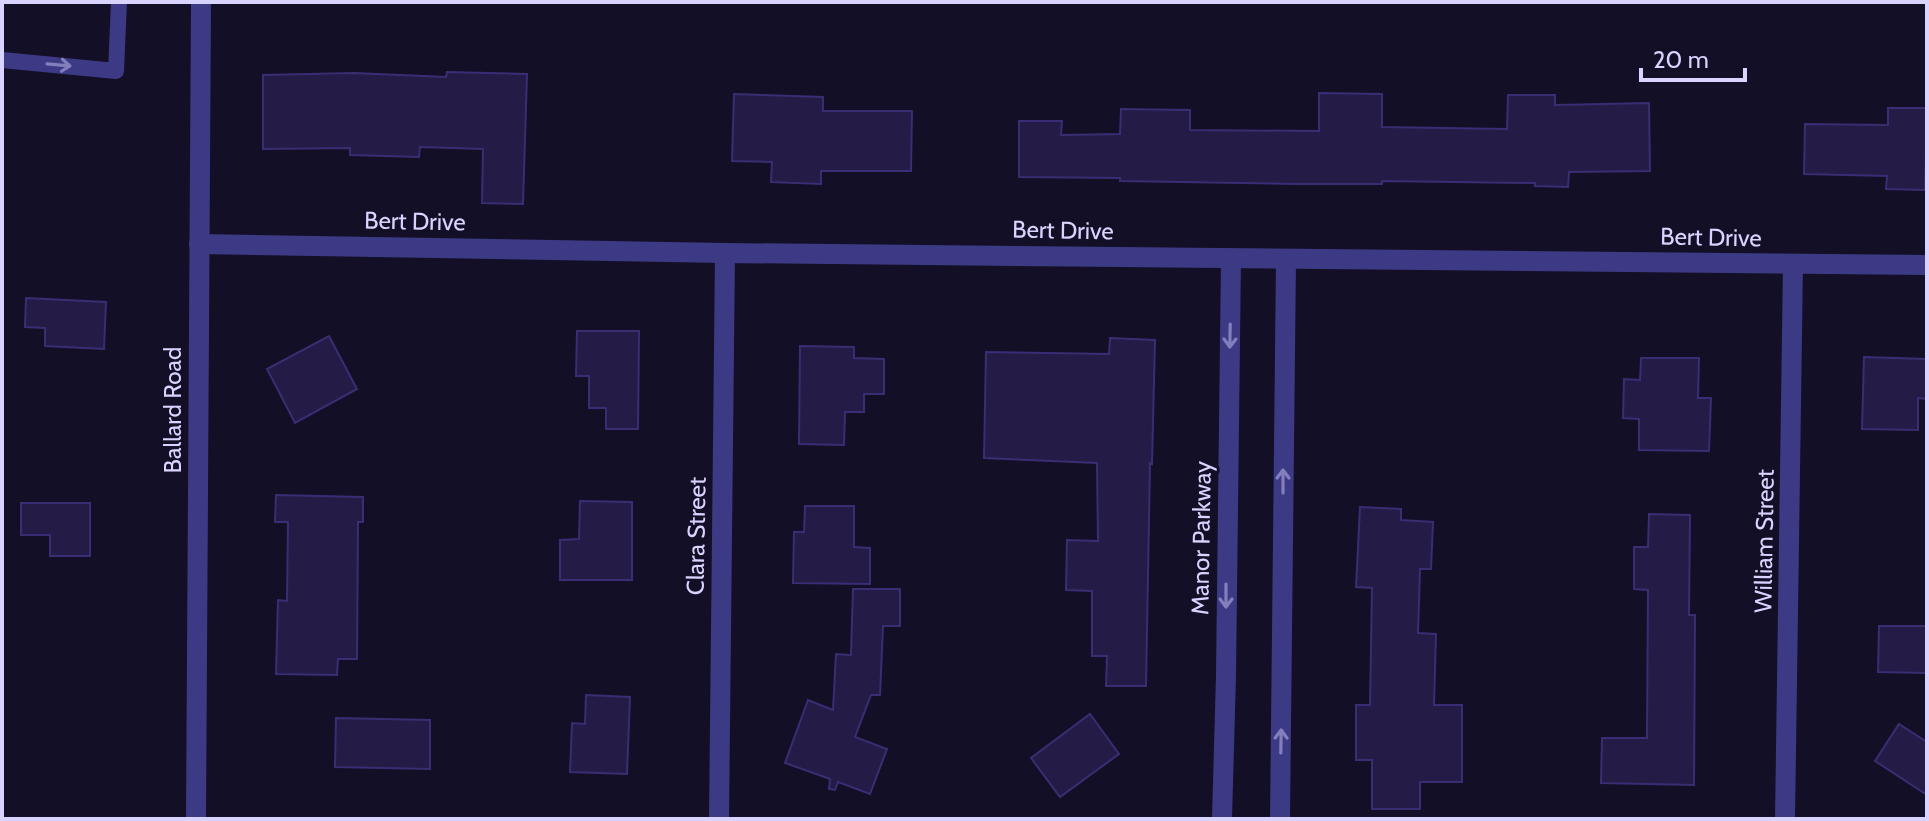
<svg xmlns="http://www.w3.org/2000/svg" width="1929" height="821" font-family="Cabin,sans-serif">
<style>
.building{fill:#241b47;stroke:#3b2d73;stroke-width:2}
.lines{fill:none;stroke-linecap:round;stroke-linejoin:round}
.service{stroke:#3d3a85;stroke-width:16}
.minor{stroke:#3d3a85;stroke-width:20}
.tertiary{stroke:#3d3a85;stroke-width:20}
.oneway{stroke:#837fbc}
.labels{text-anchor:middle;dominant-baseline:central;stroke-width:6;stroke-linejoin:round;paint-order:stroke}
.street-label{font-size:24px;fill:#d9d4ff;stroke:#130f26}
</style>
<rect width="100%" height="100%" fill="#130f26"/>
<g class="building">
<path d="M447 72 527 74 523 204 482 203 483 149 420 147 419 157 350 155V148L263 149V75L354 73 446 77Z"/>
<path d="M1319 93 1382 94V127L1507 129 1508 95H1555V105L1649 103 1650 171 1569 172 1568 187 1535 186V183L1382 181V184H1296L1120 181V178L1019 177V121H1062L1061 135 1120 134 1121 109 1190 110V130L1319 131Z"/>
<path d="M734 94 823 97V111H912L911 171H821V184L771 182 772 162 732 161Z"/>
<path d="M1888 108H1927L1925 190 1886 189 1887 176 1804 174 1805 124 1888 125Z"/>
<path d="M26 298 106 302 104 349 45 346V328L25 327Z"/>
<path d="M577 331H639L638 429H606V408H589V376H576Z"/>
<path d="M329 336 357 389 295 423 267 369Z"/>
<path d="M1110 338 1155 340 1152 464 1150 463 1146 686H1106L1107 656H1092V591L1066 590 1067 540 1098 541 1097 463 984 458 986 352 1109 354Z"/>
<path d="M800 346 854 347V358L884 359V394H864V412H845L844 445 799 444Z"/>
<path d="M1864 357 1927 359V399L1918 398V430L1862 429Z"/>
<path d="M1641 358H1699L1698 398H1711L1709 451 1639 450V419L1623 418 1624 379 1640 380Z"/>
<path d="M276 495 363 497V522H358L357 659H338L337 675 276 674 278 600 287 601 288 522H275Z"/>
<path d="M580 501 632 502V580H560V540L579 539Z"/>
<path d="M21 503H90V556H50V535H21Z"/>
<path d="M805 506H854V547L870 548V584L793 583 794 532H804Z"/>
<path d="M1360 507 1401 509V520L1433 522 1431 569H1420L1418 633 1436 634 1434 705H1462V782H1420V809H1372V760H1356V705H1370L1372 588 1356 587Z"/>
<path d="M1649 514 1690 515 1689 615H1695L1694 785 1601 783 1602 738H1647L1648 590 1634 589V547H1648Z"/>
<path d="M853 589H900V626H883L880 695H871L855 737 887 749 870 794 838 782 835 790 829 789 830 779 785 763 808 700 833 710 836 654 851 655Z"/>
<path d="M1879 626H1927V673L1878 672Z"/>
<path d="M586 695 630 697 627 774 570 772 572 723 585 724Z"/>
<path d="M1090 714 1119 754 1060 797 1031 758Z"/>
<path d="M336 718 430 720V769L335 767Z"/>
<path d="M1899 724 1927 742V795L1875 761Z"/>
</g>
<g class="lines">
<path class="service" d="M2 60 116 71 119 2"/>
<g class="minor">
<path d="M199 244 725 253 1927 265"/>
<path d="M719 819 725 253"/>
<path d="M1222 819 1226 675 1231 258"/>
<path d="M1280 819 1286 259"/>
<path d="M1785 819 1793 264"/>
</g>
<path class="tertiary" d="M196 819 201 2"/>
</g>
<defs><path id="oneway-shaft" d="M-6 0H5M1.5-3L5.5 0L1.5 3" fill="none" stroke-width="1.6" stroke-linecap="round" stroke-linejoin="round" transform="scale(2)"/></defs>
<g class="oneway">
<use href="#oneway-shaft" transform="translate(59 65) rotate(5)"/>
<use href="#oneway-shaft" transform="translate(1230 336) rotate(91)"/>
<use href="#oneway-shaft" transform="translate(1283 481) rotate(-90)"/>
<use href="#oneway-shaft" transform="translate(1226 596) rotate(90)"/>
<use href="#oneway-shaft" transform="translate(1281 741) rotate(-89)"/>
</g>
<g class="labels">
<g class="street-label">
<text transform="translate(415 221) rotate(1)">Bert Drive</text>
<text transform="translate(1063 230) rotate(1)">Bert Drive</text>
<text transform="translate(1711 237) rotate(1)">Bert Drive</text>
<text transform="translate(172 410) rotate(-90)">Ballard Road</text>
<text transform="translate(696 536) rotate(-89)">Clara Street</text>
<text transform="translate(1201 538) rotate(-89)">Manor Parkway</text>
<text transform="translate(1764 541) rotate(-89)">William Street</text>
</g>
</g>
<rect width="1929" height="821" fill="none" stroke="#d9d4ff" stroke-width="8"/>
<path d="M1641 68v12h104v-12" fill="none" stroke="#d9d4ff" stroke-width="4"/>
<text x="1653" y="68" font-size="24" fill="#d9d4ff" stroke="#130f26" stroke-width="6" paint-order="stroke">20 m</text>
</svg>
